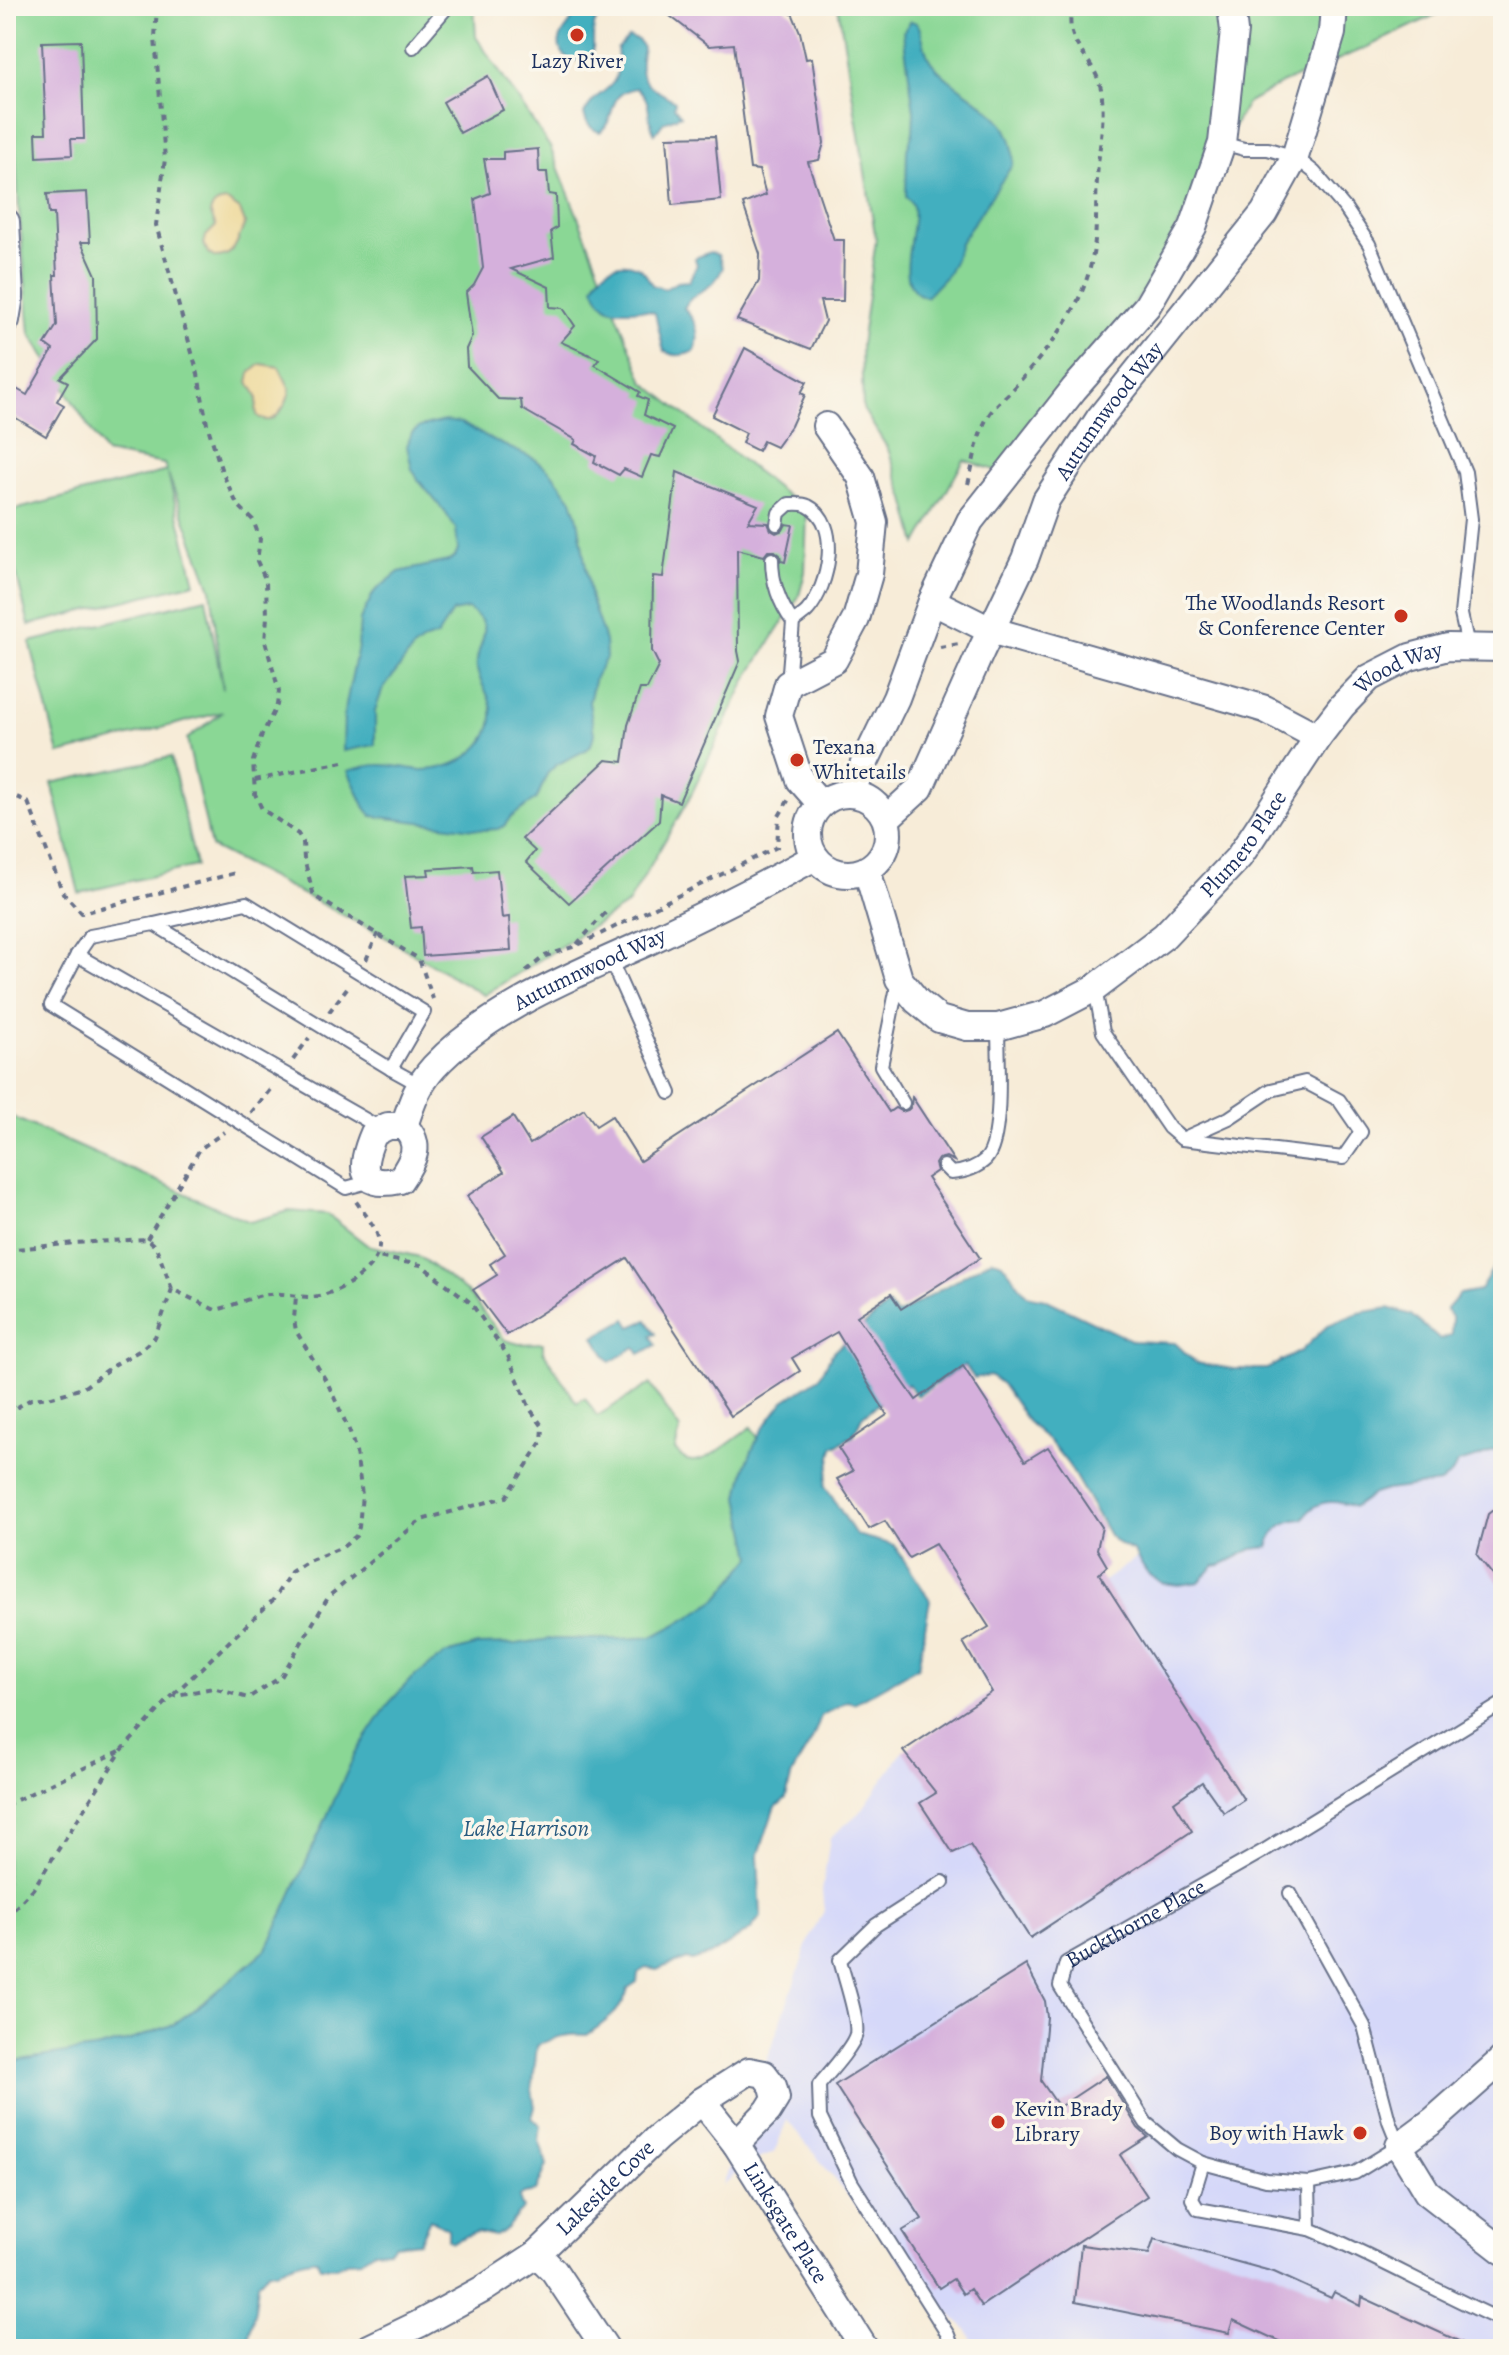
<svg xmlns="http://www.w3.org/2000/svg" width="1509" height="2355" font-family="Alegreya,serif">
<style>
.built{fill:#d5d8f9}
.green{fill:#8ad795;stroke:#52837a;stroke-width:2}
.sand{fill:#eeda9e;stroke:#84847e;stroke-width:2}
.water{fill:#42afbf;stroke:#2e6f8e;stroke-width:2}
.building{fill:#d5b0dc}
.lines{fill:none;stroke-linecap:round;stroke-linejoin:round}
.lane-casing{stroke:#687189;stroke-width:16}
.street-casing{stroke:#687189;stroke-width:30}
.path{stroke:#687189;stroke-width:4;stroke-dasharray:6 6;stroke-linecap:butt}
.lane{stroke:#fff;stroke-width:12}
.street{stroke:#fff;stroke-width:26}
.poi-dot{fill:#c8321e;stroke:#fbf7ec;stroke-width:3}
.labels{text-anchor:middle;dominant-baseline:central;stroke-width:7;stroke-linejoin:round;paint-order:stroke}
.poi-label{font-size:22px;fill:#1b2f5e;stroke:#fbf7ec;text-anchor:end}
.street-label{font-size:22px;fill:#1b2f5e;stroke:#fbf7ec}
.water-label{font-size:24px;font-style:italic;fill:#295c80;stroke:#fbf7ec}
</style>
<rect width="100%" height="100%" fill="#fbf7ec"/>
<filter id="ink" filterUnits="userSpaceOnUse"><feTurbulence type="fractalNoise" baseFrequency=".0125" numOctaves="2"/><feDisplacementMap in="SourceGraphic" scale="16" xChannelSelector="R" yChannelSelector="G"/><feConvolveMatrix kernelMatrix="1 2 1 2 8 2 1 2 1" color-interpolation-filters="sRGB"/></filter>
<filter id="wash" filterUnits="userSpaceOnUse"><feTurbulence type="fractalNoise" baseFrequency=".006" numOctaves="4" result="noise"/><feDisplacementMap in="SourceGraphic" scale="32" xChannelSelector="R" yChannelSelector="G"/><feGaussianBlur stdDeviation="1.8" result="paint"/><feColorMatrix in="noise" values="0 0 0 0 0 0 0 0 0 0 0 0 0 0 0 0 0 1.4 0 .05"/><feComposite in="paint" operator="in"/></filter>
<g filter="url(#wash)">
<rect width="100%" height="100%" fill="#f7ecd8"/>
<path class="built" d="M1503 1332V2349H1068L1008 2340 973 2341 965 2328 925 2291 787 2120 774 2153 748 2163 723 2185 811 1935 824 1911 822 1891 830 1838 862 1810 903 1751 991 1692 974 1664 1104 1581 1248 1477Z"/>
<g class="green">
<path d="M6 6H474L476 37 550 147 644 382 807 512 805 572 799 596 746 680 689 799 628 904 484 995 378 933 211 847 187 739 223 712 59 754 30 642 206 598 223 689 211 589 168 474 195 583 29 625 6 533V512L167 471 164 464 105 453 30 333 19 210Z"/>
<path d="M838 6H1454L1363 49 1283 83 1247 103 1194 196 1141 295 1001 472 964 460 917 544 905 499 888 449 863 409 861 345 876 240Z"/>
<path d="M171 757 196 866 79 893 52 783Z"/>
<path d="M10 1116 250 1222 289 1211 327 1214 367 1245 420 1257 468 1293 505 1340 519 1344 543 1343V1351L577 1403 585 1398 597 1416 650 1384 680 1430 675 1450C680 1455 684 1461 692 1461 708 1462 737 1437 751 1427L794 1495 800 1527 6 2349V1117Z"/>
</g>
<g class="sand">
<path d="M227 201 240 210 245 223C237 241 236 258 214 257L208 253 204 244 206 236 216 226 210 213C213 204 217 202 227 201Z"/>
<path d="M261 364 279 367 290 389C289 400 276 428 260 418 253 413 258 405 257 399 257 391 251 388 248 382L250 373Z"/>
</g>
<g class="water">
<path d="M567 6H577L576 12C583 22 591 13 595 6H610C589 24 594 26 593 51 591 53 586 58 583 59 569 64 555 51 561 37 563 31 569 26 572 20Z"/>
<path d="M911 21 917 23C925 36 922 51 932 63 960 98 1018 109 1013 164L960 243 955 259 948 274 926 297C890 288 918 230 913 207 912 203 909 200 906 197L907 150 913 132 914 111 903 32Z"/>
<path d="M629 37 638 40 643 48C635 82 647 85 675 101L674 107 681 115 664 122 655 134C645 117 654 101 637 88 604 93 619 117 600 132 590 129 587 124 584 114 599 83 623 97 617 49Z"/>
<path d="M710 252 718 255 723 267C713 293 693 289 684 308 696 321 701 334 695 351 683 356 675 357 664 351L655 313C626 302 609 325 594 287 600 270 617 259 635 266 643 268 648 278 652 285L665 289 677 282 689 281 697 265 695 258Z"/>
<path d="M444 421 461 423 490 439 535 459 551 472 572 500 578 519 591 599 605 641 606 658 595 677 589 702 594 734 591 745 586 750 556 765 547 774 537 798 510 818 504 826 498 829 482 830 372 816 365 808 348 771C358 768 368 765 378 765 393 764 407 769 421 770 456 770 495 748 492 709 490 694 479 683 477 669 473 644 501 629 468 609L452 612 437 636 423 641 413 649 382 691 375 711V745L343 751 344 714 358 646 360 620 374 592 399 572 448 561 455 557 458 550 456 529 445 512 419 481 412 469 407 446 412 433 420 427Z"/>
<path d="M1503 1253V1446L1479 1457 1457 1463 1452 1474 1440 1483 1386 1490 1373 1494 1354 1507C1334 1499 1315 1499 1303 1519 1285 1520 1273 1528 1268 1547L1252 1549 1221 1565 1214 1566 1199 1582 1179 1585 1162 1583 1147 1573 1133 1551 1120 1545 1109 1535 1068 1464 1051 1443 1028 1422 1002 1384 990 1375 974 1378 965 1365 917 1396 908 1384 874 1407 862 1417 853 1436 833 1447 825 1486 856 1535 894 1545 930 1600 918 1667 854 1703 847 1701 821 1716 812 1740 792 1773 786 1798 774 1809 758 1857 761 1916 750 1930 711 1955 692 1961 687 1959C677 1964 668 1964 657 1970L647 1968 638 1973 637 1982 628 1988C623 2011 605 2022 587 2035 568 2033 554 2037 537 2046L532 2090 535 2107 532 2118 541 2126 539 2140 547 2165 536 2191 524 2193 519 2198 523 2209C509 2221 513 2226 495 2236L476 2232 452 2242 448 2240V2229L430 2219 419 2242 394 2245 389 2250 374 2251 361 2260 348 2261 336 2267H321L317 2259C305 2258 285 2265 276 2272L268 2271 258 2283 255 2309 246 2349H6V2062L99 2048 134 2039 174 2024 208 1999 267 1949 355 1754 389 1703 412 1678 444 1655 477 1645 516 1644 550 1639H620L652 1637 690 1617 718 1598 752 1557 739 1497 746 1464 761 1431 784 1401 819 1378 833 1352 888 1305 897 1315 992 1259 1002 1263 1027 1295 1045 1299 1133 1341 1175 1343 1196 1363 1233 1369H1267L1301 1351 1328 1325 1359 1313 1389 1308 1411 1315 1440 1340 1451 1335 1452 1318 1446 1310 1460 1294 1480 1290Z"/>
<path d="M626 1319 631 1327 647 1320 656 1334 651 1336 656 1345 640 1354 635 1347 610 1362 594 1337Z"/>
</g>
<g id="blocks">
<g class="building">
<path d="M657 6H782L793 15 800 32 806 59 812 58 824 143 819 160 808 162 834 240H844L843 301H820L825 321 811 349 737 320 759 281 760 254 743 204 766 195 759 170 750 169 734 44 709 46Z"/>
<path d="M81 41 84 139H71L72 155 37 157 36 133H46L42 42Z"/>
<path d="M488 76 503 110 460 133 443 102Z"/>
<path d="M715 136 721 200 672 205 667 137Z"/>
<path d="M538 149 539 172H547L549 194 556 195 557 228 551 231 554 257 511 269 549 287 550 307 563 308 575 326 561 342 599 359 595 365 640 392 638 396 648 400 644 415 673 429 660 457 651 455 642 477 624 469 619 475 594 462 596 456 574 444 576 440 522 409 521 400 498 399 467 366 466 349 472 336 466 293 474 285 483 268 475 199 490 193 484 159H503V152Z"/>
<path d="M87 192 90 242H81L96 275 97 339 60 378 68 382 57 401 64 405 46 436 6 412V383L27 395 53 350 45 344 57 325 54 275H57L54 214H49L47 194Z"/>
<path d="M745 348 807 382 801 393 805 395 791 426 776 447 763 441 758 451 742 443 746 433 712 416Z"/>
<path d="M677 472 758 505 748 522 768 523 771 530 776 533 783 530 786 524 793 525 785 562 781 561 780 555 775 551H768L764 556 737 549 738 651 740 661 679 802 661 795 659 821 569 903 526 862 535 851 522 839 606 760 623 762 628 725 640 689H647L659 665 652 651 653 576 663 577Z"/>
<path d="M473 866 474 872 497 870 502 918 509 917 511 950 423 956 421 927 411 928 405 876 429 875 428 869Z"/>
<path d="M837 1033 889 1112 895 1108 902 1112 908 1110 911 1107 912 1097 954 1161 946 1157 938 1159 935 1164 937 1171 927 1178 980 1258 901 1309 891 1294 857 1316 916 1400 963 1366 1025 1461 1048 1447 1102 1527 1097 1549 1107 1566 1099 1574 1244 1800 1224 1813 1202 1782 1174 1802 1192 1831 1030 1938 970 1845 953 1853 920 1803 936 1793 903 1751 992 1692 963 1642 989 1627 935 1544 909 1558 885 1521 869 1529 837 1479 853 1471 838 1448 887 1415 837 1332 792 1358 800 1371 731 1416 627 1258 507 1335 473 1290 497 1275 490 1264 505 1254 467 1196 504 1172 481 1137 513 1117 530 1144 584 1109 596 1126 612 1116 640 1161Z"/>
<path d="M1503 1502V1588L1477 1555 1488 1514Z"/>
<path d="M1026 1965 1045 2001 1047 2017 1041 2081 1059 2107 1106 2076 1138 2128 1148 2137 1120 2155 1147 2196 981 2306 970 2289 963 2294 953 2279 939 2288 902 2231 922 2219 835 2085Z"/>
<path d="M1154 2239 1274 2272 1331 2298 1334 2292 1361 2306 1362 2297 1476 2349H1296L1233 2320 1229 2333 1075 2302 1081 2245 1149 2254Z"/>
</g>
</g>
</g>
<g filter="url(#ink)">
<use href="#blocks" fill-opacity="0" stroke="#687189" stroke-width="2"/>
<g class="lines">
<defs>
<g id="lane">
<path d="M413 47 448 6"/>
<path d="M1222 143 1244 149H1268L1295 157 1314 172 1345 208 1369 244 1465 472 1471 519 1461 614 1468 646"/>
<path d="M777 524 779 513 789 504C794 504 803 503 808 506 842 523 829 586 808 610 805 614 798 618 793 622"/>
<path d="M772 559C772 582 779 603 793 622L788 684"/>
<path d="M154 924 391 1069"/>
<path d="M77 955 380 1128"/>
<path d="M610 959 670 1093"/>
<path d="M898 982 881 1066 903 1103"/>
<path d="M1095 988 1103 1032 1169 1128 1182 1139 1343 1158 1361 1132 1339 1100 1305 1082 1271 1090 1229 1118 1182 1139"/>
<path d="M944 1166 951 1173C963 1172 977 1168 986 1159 1004 1139 998 1056 998 1027"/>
<path d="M372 1181 346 1188 51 1005 77 955 90 936 154 924 246 903 424 1012 391 1069 420 1085"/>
<path d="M943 1882 876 1925 840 1960C844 1977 859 2019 856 2034 853 2047 828 2074 819 2085L820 2117 852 2183 948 2335 953 2349"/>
<path id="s1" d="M1290 1893 1364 2026 1389 2121 1399 2146 1355 2173 1309 2183 1266 2180 1203 2163 1177 2149 1146 2123 1060 1986 1066 1963 1265 1850 1503 1703"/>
<path d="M1203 2163 1192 2199 1198 2209 1310 2229"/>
<path d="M1309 2183 1310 2229C1376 2256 1437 2292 1503 2321"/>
</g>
<g id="street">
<path d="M6 222 10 296"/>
<path d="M6 296H10L6 320"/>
<path d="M932 601 990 630 1238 701 1265 709 1318 737"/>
<path d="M850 793 896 698 932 601 970 521 1074 389 1147 306 1193 227 1222 143 1234 31 1231 6"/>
<circle cx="848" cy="834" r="40"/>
<path d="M821 804 800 780 779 716 788 684 834 660 856 619 869 574 874 522 861 477 826 426"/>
<path id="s2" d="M886 819 920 788 981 651 1025 559 1046 500 1099 419 1264 213 1295 157 1332 33 1334 6"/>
<path id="s3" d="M867 870 899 979 917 1001 939 1019 967 1027H998L1045 1014 1095 988 1164 936 1239 857 1318 737 1342 706 1369 678 1410 657 1448 647 1503 648"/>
<path d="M388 1126H404C423 1145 413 1161 400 1180 356 1190 361 1163 374 1133Z"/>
<path id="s4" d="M404 1126C412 1102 417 1086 434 1067 488 1009 574 975 645 943 702 916 759 888 815 857"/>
<path d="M1503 2059 1434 2120 1399 2146 1427 2192 1503 2251"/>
<path id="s5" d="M702 2101 736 2144 865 2349"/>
<path d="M537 2254 554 2271 606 2349"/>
<path id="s6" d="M367 2349 419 2324 485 2288 537 2254 657 2138 702 2101 749 2071 764 2074 773 2086 776 2098 768 2111 736 2144"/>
</g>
</defs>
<use href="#lane" class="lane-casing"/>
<use href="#street" class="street-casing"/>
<g class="path">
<path d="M157 6 155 38 165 159 156 225 198 374 207 424 222 472 237 504 253 520 260 539 257 561 266 581 267 617 265 641 279 691 277 705 261 737 253 761 255 794 262 809 298 834 303 842 304 859 314 896 419 959 433 999"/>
<path d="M968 484C974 463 976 439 986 420 992 408 1001 401 1010 392 1045 353 1082 311 1092 259 1098 233 1095 207 1097 180 1098 150 1106 120 1101 89 1094 55 1063 48 1072 6"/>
<path d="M940 647 959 644"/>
<path d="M820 768 838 763"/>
<path d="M255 780 343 762"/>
<path d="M6 792 28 802 63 893 82 913 239 872"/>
<path d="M577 944 606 912"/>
<path d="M366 960 378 933"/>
<path d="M526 971 545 956 576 946 777 847 779 816 789 799"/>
<path d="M329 1012 350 984"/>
<path d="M293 1060 309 1038"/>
<path d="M251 1113 273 1086"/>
<path d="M147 1239 200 1149 224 1132"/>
<path d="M6 1250 75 1243 147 1239 156 1247 172 1289 215 1310C231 1307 246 1299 262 1295 279 1291 295 1297 311 1297 335 1296 381 1270 379 1243 378 1228 363 1212 355 1200"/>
<path d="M6 1414 31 1399 52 1397 83 1388 114 1365 139 1351 155 1337 172 1289"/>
<path d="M174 1694 273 1600 291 1572 308 1561 343 1547 356 1536 359 1527 362 1495 356 1452 349 1430 328 1384 296 1331 294 1319 296 1296"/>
<path d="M6 1805 120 1751"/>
<path d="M6 1918 33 1889 122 1750 172 1696 213 1688 248 1698 281 1677 329 1596 421 1520 506 1497 542 1442 543 1427 530 1409 508 1356 471 1303 421 1265 377 1257"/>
</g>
<use href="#lane" class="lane"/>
<use href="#street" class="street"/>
</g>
</g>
<g class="poi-dot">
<circle cx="577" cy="35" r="8"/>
<circle cx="1401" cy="616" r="8"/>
<circle cx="797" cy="760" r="8"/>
<circle cx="998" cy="2122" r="8"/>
<circle cx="1360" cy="2133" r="8"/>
</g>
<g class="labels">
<g class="poi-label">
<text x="577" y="61" text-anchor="middle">Lazy River</text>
<text x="1385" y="603">The Woodlands Resort<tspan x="1385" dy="25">&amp; Conference Center</tspan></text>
<text x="813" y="747" text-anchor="start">Texana<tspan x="813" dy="25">Whitetails</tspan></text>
<text x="1014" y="2109" text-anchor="start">Kevin Brady<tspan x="1014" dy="25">Library</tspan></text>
<text x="1344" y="2133">Boy with Hawk</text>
</g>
<g class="street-label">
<text stroke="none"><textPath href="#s2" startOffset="470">Autumnwood Way</textPath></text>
<text stroke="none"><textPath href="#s3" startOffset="784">Wood Way</textPath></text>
<text stroke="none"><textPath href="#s3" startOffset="544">Plumero Place</textPath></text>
<text stroke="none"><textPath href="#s4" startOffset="252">Autumnwood Way</textPath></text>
<text stroke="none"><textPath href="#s1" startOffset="820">Buckthorne Place</textPath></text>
<text stroke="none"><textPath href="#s6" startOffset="290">Lakeside Cove</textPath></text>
<text stroke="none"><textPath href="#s5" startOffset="148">Linksgate Place</textPath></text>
</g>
<g class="water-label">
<text x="526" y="1828">Lake Harrison</text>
</g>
</g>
<rect width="1509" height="2355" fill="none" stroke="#fbf7ec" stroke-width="32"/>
</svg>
